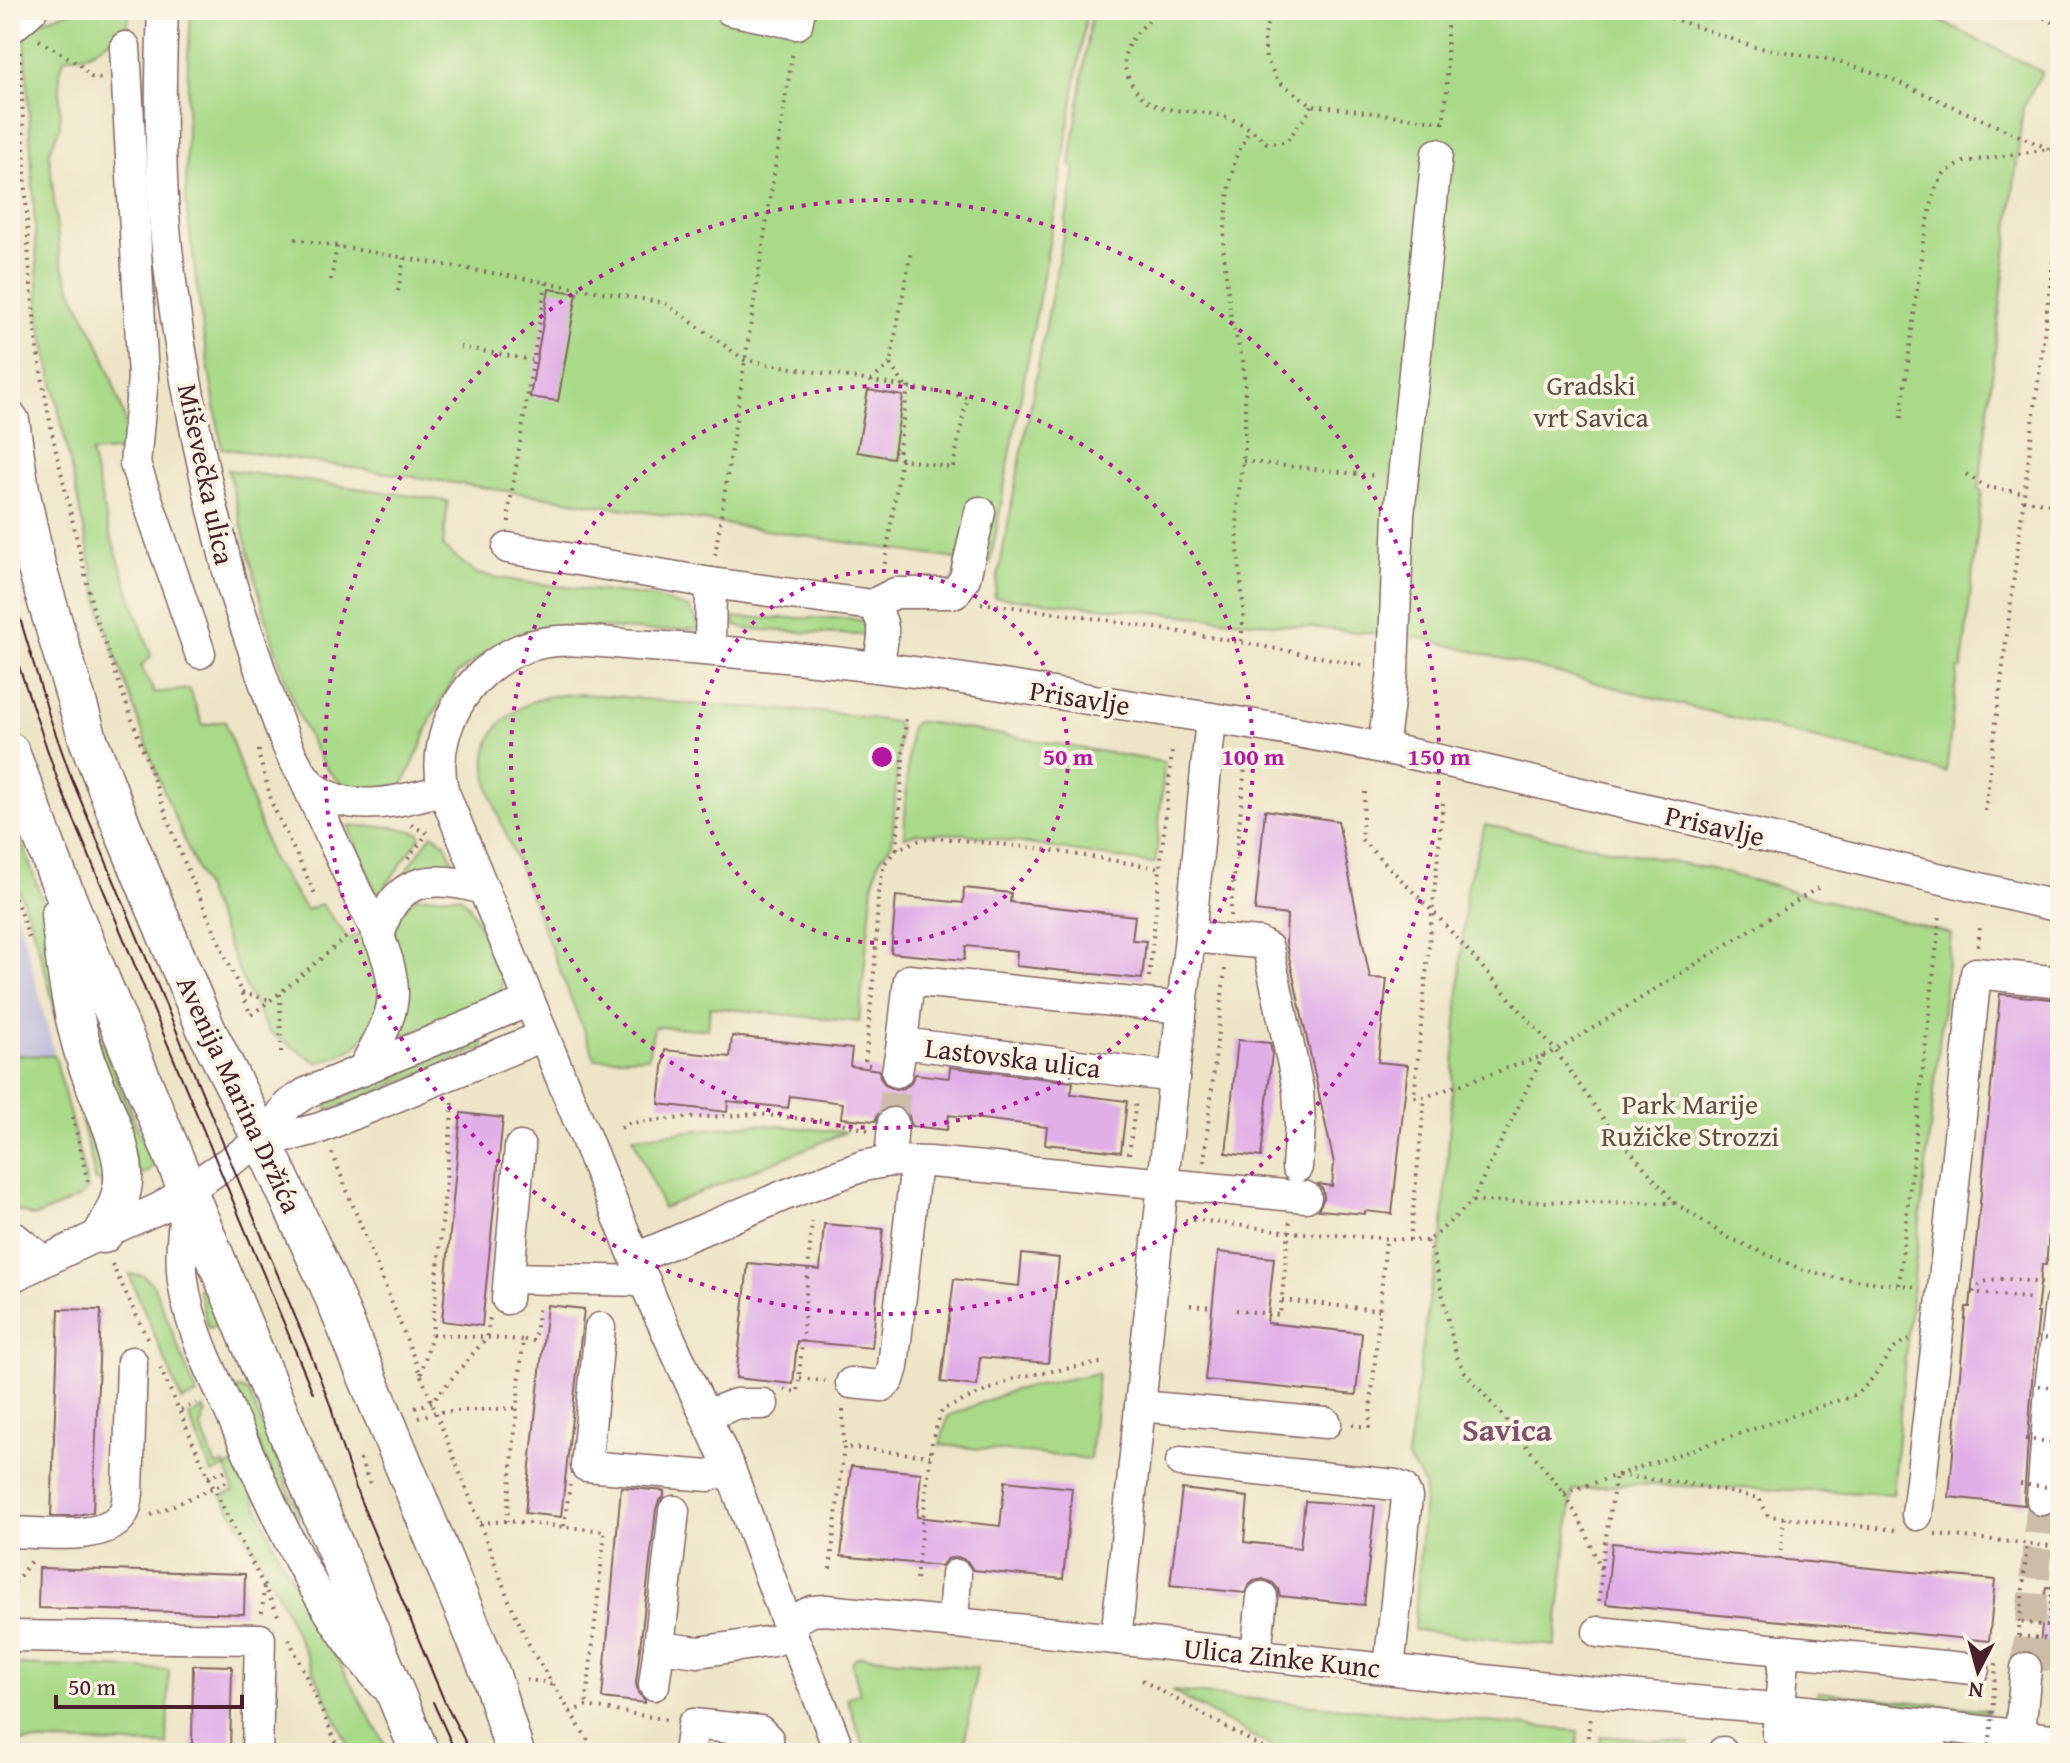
<svg xmlns="http://www.w3.org/2000/svg" width="2070" height="1763" font-family="'Gentium Book Plus',serif">
<style>
.industrial{fill:#c3c1db}
.green{fill:#a8da88;stroke:#797c5a;stroke-width:2}
.building{fill:#e1afe8}
.lines{fill:none;stroke-linecap:round;stroke-linejoin:round}
.minor-tunnel{stroke:#cdbda8;stroke-width:30;stroke-dasharray:30 15;stroke-linecap:butt}
.minor-casing{stroke:#836462;stroke-width:33}
.major-casing{stroke:#836462;stroke-width:41}
.path{stroke:#836462;stroke-width:4;stroke-dasharray:2 6;stroke-linecap:butt}
.minor{stroke:#fff;stroke-width:30}
.major{stroke:#fff;stroke-width:38}
.tram{stroke:#4a1f2b;stroke-width:2}
.path-bridge{stroke:#836462;stroke-width:4;stroke-dasharray:2 6;stroke-linecap:butt}
.ring{fill:none;stroke:#b5179e;stroke-width:4;stroke-dasharray:4 8}
.labels{text-anchor:middle;dominant-baseline:central;stroke-width:8;stroke-linejoin:round;paint-order:stroke}
.park-label{font-size:28px;fill:#624e42;stroke:#fcf5e5}
.street-label{font-size:28px;fill:#4a1f2b;stroke:#fcf5e5}
.quarter-label{font-size:32px;font-weight:bold;fill:#7f516d;stroke:#fcf5e5}
.centre{fill:#b5179e;stroke:#fcf5e5;stroke-width:4}
.ring-label{font-size:24px;text-anchor:middle;font-weight:bold;fill:#b5179e;stroke:#fcf5e5;stroke-width:8;stroke-linejoin:round;paint-order:stroke}
</style>
<rect width="100%" height="100%" fill="#fcf5e5"/>
<filter id="ink" filterUnits="userSpaceOnUse"><feTurbulence type="fractalNoise" baseFrequency=".0125" numOctaves="2"/><feDisplacementMap in="SourceGraphic" scale="16" xChannelSelector="R" yChannelSelector="G"/><feConvolveMatrix kernelMatrix="1 2 1 2 8 2 1 2 1" color-interpolation-filters="sRGB"/></filter>
<filter id="wash" filterUnits="userSpaceOnUse"><feTurbulence type="fractalNoise" baseFrequency=".006" numOctaves="4" result="noise"/><feDisplacementMap in="SourceGraphic" scale="32" xChannelSelector="R" yChannelSelector="G"/><feGaussianBlur stdDeviation="1.8" result="paint"/><feColorMatrix in="noise" values="0 0 0 0 0 0 0 0 0 0 0 0 0 0 0 0 0 1.4 0 .05"/><feComposite in="paint" operator="in"/></filter>
<g filter="url(#wash)">
<rect width="100%" height="100%" fill="#eee5c7"/>
<path class="industrial" d="M10 895 27 947 55 1056 10 1055Z"/>
<g class="green">
<path d="M78 10H130C129 14 129 19 127 23 123 32 93 53 83 55 74 57 72 54 64 59L60 73V127L49 152 60 258 71 288 104 355 125 420 126 450 91 453 108 528 151 656 141 666 154 693 189 689 203 725 225 721 271 858 306 910 321 904 349 939 362 933C384 968 388 1019 353 1048 343 1055 329 1059 318 1063L268 1031 248 993 159 779 103 619 40 321 25 37C34 20 59 15 78 10Z"/>
<path d="M191 10H1087L1056 206 990 564 222 448 204 339 186 203 188 60Z"/>
<path d="M1092 10H1918L2042 72 2023 108 1979 489 1982 491 1962 669H1958L1946 772 1421 638 994 597 1072 189 1075 167 1070 166Z"/>
<path d="M228 470 448 501 443 547 477 574 523 582 652 597 689 608 702 629 652 631 573 626 533 628 494 646 457 674 432 716 421 746 403 785C381 789 363 796 343 784 292 754 244 532 228 470Z"/>
<path d="M735 618H847L868 622 873 628 867 634 857 635 745 629 734 625Z"/>
<path d="M578 694 615 696 689 704 834 713 895 722 900 728 892 843 879 861 873 883 859 1022 710 1007 708 1029 654 1027 648 1057 595 1059 494 804C482 768 479 737 513 713 523 706 534 699 547 697 557 695 568 695 578 694Z"/>
<path d="M916 722H926L1163 762 1164 765 1156 860 1153 864 966 834 919 833 904 837 910 728Z"/>
<path d="M10 808 46 911 105 1153 106 1180 101 1183 94 1180 93 1168 46 973 28 914 10 867Z"/>
<path d="M1485 825 1711 869 1951 934 1904 1369 1893 1494 1630 1484 1573 1490 1555 1646 1414 1630 1425 1485 1407 1458 1431 1286 1442 1240 1466 890Z"/>
<path d="M348 826 395 827 420 833V837L382 891 376 892Z"/>
<path d="M432 834 445 843 457 870 396 886Z"/>
<path d="M460 896 469 905 503 976 501 991 495 998 394 1039 393 944 396 917 416 897Z"/>
<path d="M94 1030 98 1032 146 1149 152 1167 149 1172 139 1175Z"/>
<path d="M480 1041 484 1043 483 1048 328 1111 326 1104Z"/>
<path d="M10 1055 55 1056 88 1189 79 1198 34 1217 10 1207Z"/>
<path d="M754 1124 846 1132 663 1208 633 1137Z"/>
<path d="M129 1274 143 1275 154 1286 197 1395 182 1401Z"/>
<path d="M198 1288 206 1291 220 1325 208 1328Z"/>
<path d="M1098 1373 1090 1459 940 1445 948 1416 1013 1390Z"/>
<path d="M233 1389H241L249 1393 299 1514 297 1520 294 1521Z"/>
<path d="M204 1409 206 1415 202 1417 204 1423 200 1425 216 1466 224 1464 225 1468 212 1474 189 1416Z"/>
<path d="M235 1464 245 1485 248 1484 278 1554 390 1753H352L277 1593 260 1559 222 1496 234 1491 226 1467Z"/>
<path d="M861 1656 977 1668 963 1753H866L847 1698 860 1693 852 1663 855 1658Z"/>
<path d="M10 1665 169 1670 167 1745 10 1741Z"/>
<path d="M1171 1691 1578 1731 1577 1753H1283Z"/>
<path d="M1819 1692 1989 1710V1712L1984 1713 1817 1698V1694Z"/>
<path d="M1601 1736 1689 1743 1688 1753H1599Z"/>
<path d="M1950 1740 1985 1746 1995 1753H1949Z"/>
</g>
<g id="blocks">
<g class="building">
<path d="M549 289 577 293 558 401 530 397Z"/>
<path d="M868 390 903 396 893 458 857 452Z"/>
<path d="M1265 810 1338 821 1370 978 1387 979 1378 1062 1408 1065 1392 1214 1365 1211V1214L1318 1210 1324 1198 1323 1190 1318 1184 1332 1186 1334 1163 1286 943 1287 915 1255 911Z"/>
<path d="M964 888 1011 893 1010 902 1135 916 1132 940 1146 941 1142 979 1016 966 1017 951 966 946 964 960 891 953 896 896 963 903Z"/>
<path d="M2000 994 2060 1000V1117L2046 1265 2042 1264 2037 1313H2039L2033 1367 2024 1499 2025 1505 1949 1497 1966 1307H1970Z"/>
<path d="M732 1036 852 1049 850 1066 879 1070 880 1077 885 1085 895 1090 902 1089 910 1084 915 1074 949 1078 950 1067 1073 1082 1071 1094 1127 1101 1121 1152 1045 1144 1047 1127 949 1115 947 1130 911 1126 909 1115 904 1109 895 1105 885 1107 878 1114 875 1121 841 1118 843 1103 790 1096 788 1108 728 1101 727 1112 659 1104 665 1050 730 1057Z"/>
<path d="M1238 1040 1270 1043 1272 1053 1261 1157 1226 1153Z"/>
<path d="M461 1113 503 1118 482 1326 442 1321Z"/>
<path d="M824 1224 883 1229 872 1348 797 1341 793 1384 736 1378 748 1263 820 1270Z"/>
<path d="M1218 1252 1274 1258 1267 1323 1362 1333 1356 1395 1205 1380Z"/>
<path d="M1022 1254 1059 1258 1048 1363 980 1357 977 1386 941 1382 954 1279 1019 1286Z"/>
<path d="M547 1305 584 1309 561 1517 525 1513Z"/>
<path d="M59 1309 101 1310 93 1512 72 1516H51Z"/>
<path d="M851 1466 921 1473 917 1517 1000 1526 1005 1481 1072 1488 1063 1579 973 1570 967 1561 958 1557 947 1559 941 1566 841 1556Z"/>
<path d="M621 1487 664 1491V1497L659 1501 656 1509 636 1683 638 1693 645 1700V1703L602 1698Z"/>
<path d="M1182 1489 1248 1497 1244 1542 1300 1548 1305 1501 1375 1506 1364 1605 1280 1596 1278 1589 1273 1583 1263 1579 1254 1581 1248 1586 1245 1593 1170 1585Z"/>
<path d="M1612 1543 1995 1580 1989 1641 1606 1604Z"/>
<path d="M39 1568 245 1574 244 1614 38 1608Z"/>
<path d="M2046 1587 2060 1588V1646L2040 1644Z"/>
<path d="M193 1665 232 1666 230 1753H192Z"/>
</g>
</g>
</g>
<g filter="url(#ink)">
<use href="#blocks" fill-opacity="0" stroke="#836462" stroke-width="2"/>
<g class="lines">
<g class="minor-tunnel">
<path d="M893 1123 897 1072"/>
<path d="M2028 1654 2060 1657"/>
<path d="M2026 1668 2042 1500"/>
</g>
<defs>
<g id="minor">
<path d="M163 10C160 83 159 156 165 228 174 323 191 417 213 510 220 535 225 561 232 586 241 615 252 644 261 673 272 703 290 768 314 787 351 816 403 800 443 790"/>
<path d="M730 10 797 24 800 10"/>
<path d="M10 29 32 10"/>
<path d="M125 47 143 378 135 464 200 653"/>
<path d="M508 548 711 583 872 605C890 627 882 640 878 666"/>
<path d="M872 605 895 593H955L965 578 980 512"/>
<path d="M710 650 711 583"/>
<path d="M1383 748 1393 671 1399 515 1437 154"/>
<path d="M305 780C322 818 340 855 357 893 372 923 392 956 393 991 394 1019 374 1047 362 1071"/>
<path d="M1190 937 1259 943 1268 948 1298 1089 1300 1125 1297 1167"/>
<path d="M379 939C390 877 432 874 483 889"/>
<path d="M897 1072 902 1043"/>
<path d="M1174 1077 902 1043 909 980 1182 1008"/>
<path d="M262 1140 293 1135 320 1128 543 1036"/>
<path d="M890 1161 893 1123"/>
<path d="M188 1190C184 1221 179 1250 183 1281 189 1327 212 1372 231 1414 271 1504 316 1612 384 1685"/>
<path d="M10 1234 44 1261"/>
<path d="M636 1258 785 1195 863 1166 890 1161 930 1162 1306 1197"/>
<path d="M10 1278 88 1240 160 1208 262 1140 288 1105 306 1093 529 1001"/>
<path d="M509 1278 645 1281"/>
<path d="M507 1299 520 1147"/>
<path d="M600 1328 586 1466 709 1476 730 1469"/>
<path d="M851 1383 882 1386 889 1380 893 1367 916 1162"/>
<path d="M1140 1406 1326 1423"/>
<path d="M706 1415 736 1404H763"/>
<path d="M1181 1462 1395 1485 1403 1488 1407 1497 1389 1669"/>
<path d="M2042 1500 2050 1388 2060 1303"/>
<path d="M674 1511 659 1647 698 1652 773 1641 793 1634"/>
<path d="M1917 1515 1943 1289 1976 973 2060 982"/>
<path d="M10 1532C39 1532 110 1543 124 1512 127 1506 127 1499 128 1493L132 1362"/>
<path d="M787 1623 812 1611 826 1610 1116 1639 1593 1692 1807 1711 2060 1740"/>
<path d="M953 1623 956 1575"/>
<path d="M1598 1632 1974 1669"/>
<path d="M10 1636 260 1639 257 1753"/>
<path d="M1116 1639 1174 1077 1190 937 1211 718"/>
<path d="M1256 1654 1262 1597"/>
<path d="M654 1685 659 1647"/>
<path d="M1778 1727 1785 1650"/>
<path d="M1777 1732 1924 1745 1931 1748 1935 1753"/>
<path d="M2020 1734 2026 1668"/>
<path d="M689 1753 693 1724 760 1731 768 1739 769 1753"/>
<path d="M840 1753 822 1706 787 1623 730 1469 653 1302 443 790C430 732 467 671 521 649 557 635 597 642 634 645 669 647 704 650 739 653 858 662 976 680 1094 700 1192 715 1290 729 1387 749 1473 766 1558 788 1643 808 1782 841 1921 874 2060 907"/>
<path d="M1723 1753V1752"/>
</g>
<g id="major">
<path d="M10 421 20 490 36 565 88 739 126 837 206 1029 262 1140 329 1285 491 1675 515 1753"/>
<path d="M10 752 56 872 420 1753"/>
<path d="M60 915C65 964 71 1013 86 1060 96 1092 121 1138 123 1171 125 1194 114 1214 103 1234"/>
</g>
</defs>
<use href="#minor" class="minor-casing"/>
<use href="#major" class="major-casing"/>
<g class="path">
<path d="M1161 10C1136 32 1110 53 1134 87 1141 98 1150 104 1163 108 1185 113 1207 110 1231 119 1245 124 1256 133 1267 143L1286 142 1311 109 1312 105"/>
<path d="M1274 10 1268 20 1264 40 1266 59 1278 81 1312 105 1443 122"/>
<path d="M1648 10 1755 47 1838 61 1886 77 2049 149"/>
<path d="M2030 10 2060 26"/>
<path d="M39 40 79 64 91 77 102 79"/>
<path d="M20 52 29 263 37 348 52 433 94 613 177 845 251 1015 280 993 350 934"/>
<path d="M1443 124 1447 91V10"/>
<path d="M295 239 665 303 745 360 967 397 953 468 901 459 884 569"/>
<path d="M331 280 337 246"/>
<path d="M398 291 404 258"/>
<path d="M460 347 532 360"/>
<path d="M871 381 890 364"/>
<path d="M905 386 890 364 911 251"/>
<path d="M1901 418 1923 242 1935 190 1944 173 1964 162 2049 149 2060 150"/>
<path d="M901 459 898 455 908 387"/>
<path d="M1243 461 1376 476"/>
<path d="M1966 474 1986 487 2024 493"/>
<path d="M2023 500 2060 505"/>
<path d="M509 522V510L546 282"/>
<path d="M715 555 793 50"/>
<path d="M981 603C1110 619 1239 641 1367 666"/>
<path d="M1241 641 1244 614 1238 550 1237 507 1245 444V392L1243 360 1231 320 1223 246 1229 190 1235 159 1250 129"/>
<path d="M259 750V756L273 806 316 896"/>
<path d="M1365 792 1361 839 1440 919 1556 1051 1607 1124 1675 1203 1727 1237 1803 1270 1837 1278 1918 1287"/>
<path d="M1443 803 1414 1097H1425L1556 1051 1821 886"/>
<path d="M1985 811 2055 245 2060 180"/>
<path d="M411 825 427 833"/>
<path d="M897 849 906 714"/>
<path d="M408 859 427 834"/>
<path d="M10 883 29 938"/>
<path d="M1230 916 1245 767"/>
<path d="M1978 946 1980 927"/>
<path d="M1149 977 1172 752"/>
<path d="M242 993 271 1000"/>
<path d="M280 994 281 1052"/>
<path d="M870 1065 865 1064 875 962 878 894 884 864 897 849 920 840 941 838 1035 848 1160 868"/>
<path d="M453 1103 432 1334 523 1340 507 1521"/>
<path d="M73 1117 89 1187"/>
<path d="M621 1128 629 1123 671 1119 758 1114 841 1123 868 1130"/>
<path d="M332 1153 480 1523 508 1598 532 1651 596 1753"/>
<path d="M1129 1154 1136 1100"/>
<path d="M1204 1162 1225 968"/>
<path d="M2055 1167H2060"/>
<path d="M1472 1201 1543 1056"/>
<path d="M2052 1205 2060 1206"/>
<path d="M1185 1220H1200L1289 1232 1427 1241 1438 1233 1472 1201 1675 1203"/>
<path d="M1410 1240 1425 1097"/>
<path d="M1427 1241 1434 1257 1456 1355 1465 1372 1505 1419 1564 1493 1584 1528 1601 1570 1599 1604"/>
<path d="M2046 1260 2060 1261"/>
<path d="M112 1264 147 1338"/>
<path d="M1899 1285 1940 916"/>
<path d="M1971 1292 2034 1299"/>
<path d="M1973 1292C1985 1271 2022 1281 2042 1283"/>
<path d="M1282 1300 1379 1310"/>
<path d="M1190 1305 1213 1307"/>
<path d="M1236 1310 1280 1315 1290 1220"/>
<path d="M524 1340 534 1341 539 1305"/>
<path d="M160 1368C182 1415 201 1463 224 1509 243 1546 263 1582 280 1620"/>
<path d="M421 1374 432 1334"/>
<path d="M800 1378 825 1381"/>
<path d="M784 1390 798 1392 812 1222"/>
<path d="M415 1408 432 1402 487 1337 490 1317"/>
<path d="M181 1410 196 1403"/>
<path d="M843 1410 844 1447"/>
<path d="M418 1418 436 1412 516 1408"/>
<path d="M10 1419H11"/>
<path d="M1352 1425 1369 1427 1386 1238"/>
<path d="M360 1459 371 1486"/>
<path d="M208 1477 227 1470V1472"/>
<path d="M1564 1493 1854 1395C1860 1391 1866 1386 1870 1381 1883 1367 1891 1342 1912 1339"/>
<path d="M151 1515 231 1480"/>
<path d="M480 1523 507 1521 605 1531 586 1706"/>
<path d="M564 1526 570 1485"/>
<path d="M1935 1534 2060 1547"/>
<path d="M1780 1559 1784 1518"/>
<path d="M1601 1567 1616 1475 1683 1483 1759 1498 1768 1516 1896 1530"/>
<path d="M830 1569 844 1447 930 1456"/>
<path d="M2054 1574 2059 1521"/>
<path d="M916 1579 932 1441 942 1410 1018 1377 1106 1362"/>
<path d="M10 1589 31 1561"/>
<path d="M262 1613 264 1586"/>
<path d="M2020 1622 2027 1543"/>
<path d="M2018 1636 2020 1622 2048 1626 2054 1574 2060 1575"/>
<path d="M2019 1636 2060 1640"/>
<path d="M289 1639 341 1753"/>
<path d="M526 1680 544 1682 552 1685"/>
<path d="M1142 1680 1272 1753"/>
<path d="M570 1712 586 1706 669 1720"/>
<path d="M1586 1753 1590 1718"/>
</g>
<use href="#minor" class="minor"/>
<use href="#major" class="major"/>
<g class="tram">
<path d="M10 585 49 715 71 777 309 1350 331 1407 339 1439 359 1497 446 1705 471 1753"/>
<path d="M10 640 58 781 313 1393"/>
<path d="M433 1702 456 1753"/>
</g>
<g class="path-bridge">
<path d="M2036 1338 2060 1341"/>
<path d="M2031 1385 2056 1387"/>
<path d="M2025 1439 2051 1442"/>
<path d="M2020 1484 2046 1487"/>
<path d="M1989 1753 1996 1663"/>
</g>
</g>
</g>
<g class="ring">
<circle cx="882" cy="757" r="186"/>
<circle cx="882" cy="757" r="371"/>
<circle cx="882" cy="757" r="557"/>
</g>
<g class="labels">
<g class="park-label">
<text x="1591" y="384">Gradski<tspan x="1591" dy="32">vrt Savica</tspan></text>
<text x="1690" y="1103">Park Marije<tspan x="1690" dy="32">Ružičke Strozzi</tspan></text>
</g>
<g class="street-label">
<text transform="translate(207 474) rotate(78)">Miševečka ulica</text>
<text transform="translate(1080 697) rotate(9)">Prisavlje</text>
<text transform="translate(1715 825) rotate(13)">Prisavlje</text>
<text transform="translate(1013 1057) rotate(7)">Lastovska ulica</text>
<text transform="translate(240 1094) rotate(65)">Avenija Marina Držića</text>
<text transform="translate(1282 1657) rotate(6)">Ulica Zinke Kunc</text>
</g>
<g class="quarter-label">
<text x="1507" y="1429">Savica</text>
</g>
</g>
<circle cx="882" cy="757" r="12" class="centre"/>
<g class="ring-label">
<text x="1068" y="765">50 m</text>
<text x="1253" y="765">100 m</text>
<text x="1439" y="765">150 m</text>
</g>
<rect width="2070" height="1763" fill="none" stroke="#fcf5e5" stroke-width="40"/>
<g transform="translate(1978 1671) rotate(186)" stroke="#fcf5e5" stroke-width="6" paint-order="stroke">
<path d="M0-6L14 30L0 20L-14 30Z" fill="#4a1f2b"/>
<text y="-12" font-size="22" font-weight="bold" text-anchor="middle" fill="#4a1f2b">N</text>
</g>
<path d="M56 1695v12h186v-12" fill="none" stroke="#4a1f2b" stroke-width="4"/>
<text x="68" y="1695" font-size="24" fill="#4a1f2b" stroke="#fcf5e5" stroke-width="6" paint-order="stroke">50 m</text>
</svg>
